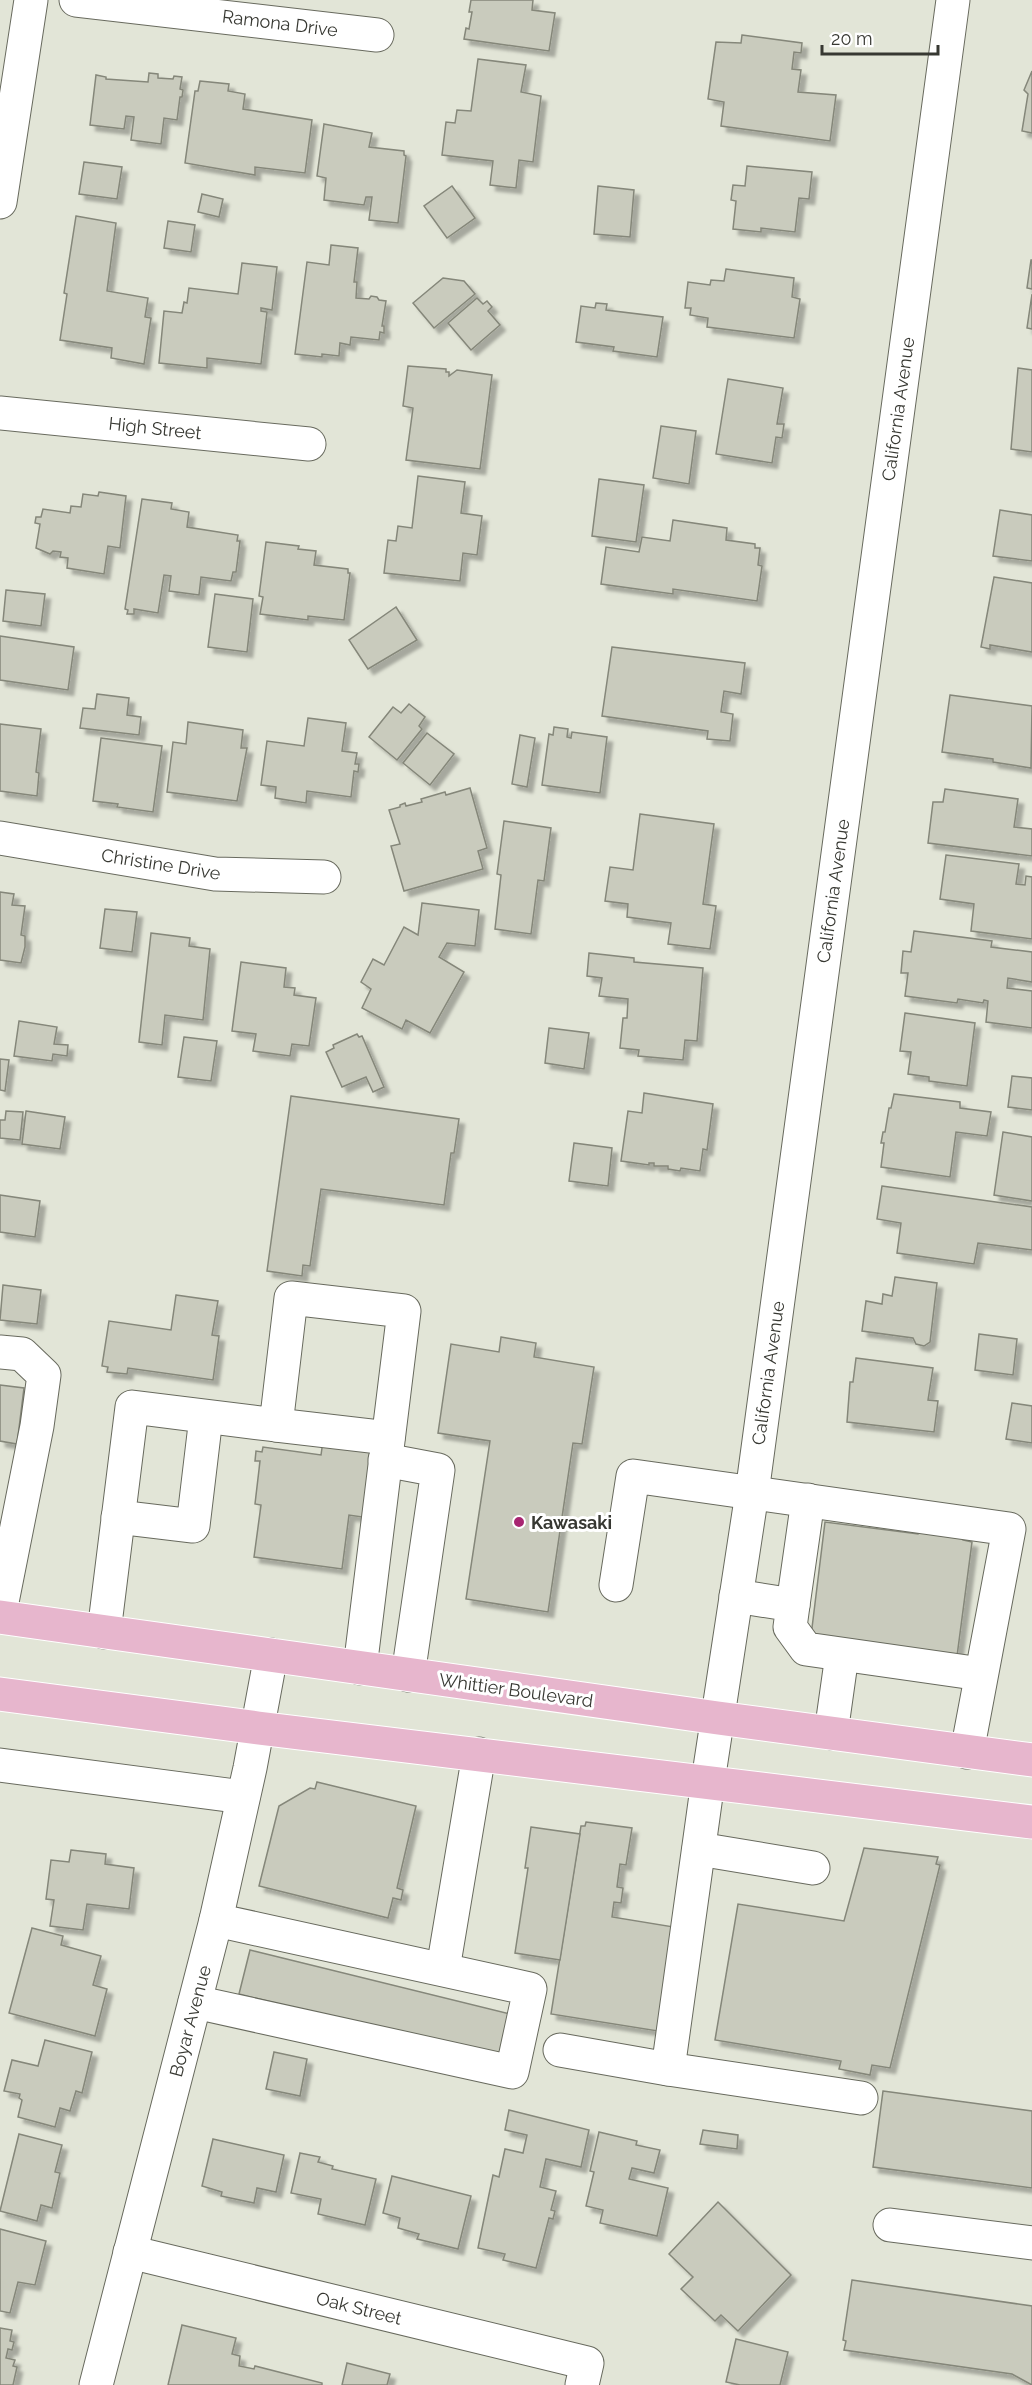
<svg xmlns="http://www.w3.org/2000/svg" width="1032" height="2385" font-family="Raleway,sans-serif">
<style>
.building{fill:#c9cbbd;stroke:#85877a;stroke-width:1.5;filter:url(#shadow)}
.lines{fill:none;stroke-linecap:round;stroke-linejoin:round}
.minor-casing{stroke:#686a5e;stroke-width:35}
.major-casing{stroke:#fff;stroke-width:35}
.minor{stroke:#fff;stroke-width:33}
.major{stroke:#e7b6cd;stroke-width:33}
.poi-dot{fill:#a82571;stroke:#fff;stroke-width:2}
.labels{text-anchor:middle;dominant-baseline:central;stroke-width:6;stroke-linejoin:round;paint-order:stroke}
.street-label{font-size:18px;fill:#373832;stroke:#fff}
.poi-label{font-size:18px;font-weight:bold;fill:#373832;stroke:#fff;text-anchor:start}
</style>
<defs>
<filter id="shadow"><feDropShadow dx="5.5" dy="5.5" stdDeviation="1.5" flood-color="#0004"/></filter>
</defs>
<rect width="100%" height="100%" fill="#e2e5d7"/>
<g class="building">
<path d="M471 0H533L532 10 555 13 549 51 464 39 466 28 469 29 472 12H469Z"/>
<path d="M742 35 802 43 801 53 794 52 792 69 801 70 798 92 836 95 830 141 721 126 724 102 708 99 716 42 741 43Z"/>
<path d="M478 59 526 65 521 92 541 96 533 162 519 160 516 188 490 185 493 161 442 155 446 122 455 123 457 110 471 111Z"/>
<path d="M1032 71V133L1022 131 1028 94 1024 90Z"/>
<path d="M149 73 158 74V78L173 79 174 76 182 77 180 89 183 90 182 97H180L177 120 164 118 161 144 131 140 134 117 126 116 124 129 90 125 96 75 106 77V79L148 82Z"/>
<path d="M200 81 229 84 228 91 245 94 243 109 312 120 305 173 255 167V175L185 163 195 91H198Z"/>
<path d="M324 124 372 133 369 147 404 151V155L406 156 398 223 369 220 372 197H366L364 205 324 200 326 178 317 176Z"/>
<path d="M84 162 122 167 117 199 79 194Z"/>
<path d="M747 166 812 172 809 199 799 198 795 232 761 228V232L733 229 736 201 731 200 733 185 745 186Z"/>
<path d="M452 186 475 218 447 238 424 206Z"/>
<path d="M598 186 634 190 630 237 594 234Z"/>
<path d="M202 194 223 199 219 217 198 212Z"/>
<path d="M76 216 116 223 107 291 148 298 145 317 151 318 144 364 111 358 112 348 60 340 67 294 64 293Z"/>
<path d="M168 221 195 225 191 252 164 248Z"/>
<path d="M331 245 358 248 354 282H357L356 298 369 299 371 296 377 297 379 300 386 301 382 326H384V333L380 332 379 340 351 337 350 345 340 343 339 356 322 354V357L295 354 307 262 329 265Z"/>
<path d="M1031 260H1032V289L1027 288Z"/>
<path d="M242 263 277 267 272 310 261 308V311L267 312 261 364 207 358V368L159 363 164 311 182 313 184 302 187 303 189 288 238 294Z"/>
<path d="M726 269 794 278 792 297 800 299 794 338 707 327 708 318 690 315 691 308H685L688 282 710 285 711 280 724 281Z"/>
<path d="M443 278 464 281 475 294 434 328 413 303Z"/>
<path d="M1032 294V329L1027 328Z"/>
<path d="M477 298 483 304 487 301 492 307 488 311 500 325 471 350 448 323Z"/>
<path d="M596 303 607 304 606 310 663 317 657 357 613 351 614 347 576 342 581 306 595 308Z"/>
<path d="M408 366 446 369V372H449V376L457 370 492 375 480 469 406 460 413 408 403 406Z"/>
<path d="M1018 368 1032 370V452L1011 449Z"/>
<path d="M728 379 783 388 777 424H784L782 438 776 437 772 463 716 454Z"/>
<path d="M661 426 696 431 689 484 653 478Z"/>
<path d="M418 476 465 482 461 513 482 516 477 555 463 553 460 581 384 573 388 540 396 541 398 526 412 528Z"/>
<path d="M599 479 644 485 636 542 592 536Z"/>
<path d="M99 492 126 496 120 548 108 546 104 574 67 568 68 558 60 557 61 552 53 551 50 554 36 548 40 524 35 523 36 517H41L43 509 70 513 71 506 81 507 83 494 98 496Z"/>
<path d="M142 499 172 503 171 509 189 512 187 527 238 535 237 541H240L236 572H233L231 581 201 577 199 595 169 591 171 576 164 575 158 613 134 609V614H127L128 610 125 609Z"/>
<path d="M1000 510 1032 515V561L993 556Z"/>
<path d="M673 520 727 528 726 540 755 544V548H760L758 565 762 566 757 601 673 589V594L601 584 606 547 639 552 642 537 670 541Z"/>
<path d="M266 542 299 546 298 549 316 551 314 565 348 569V573H350L344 620 308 616V620L260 614 263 597 259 596Z"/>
<path d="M994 577 1032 583V652L990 645V649L981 647Z"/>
<path d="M6 590 45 594 41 626 3 621Z"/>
<path d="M215 594 253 599 247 652 208 647Z"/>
<path d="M396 607 417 640 368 669 349 640Z"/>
<path d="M0 636 74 647 68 690 0 680Z"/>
<path d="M612 647 745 663 741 694 724 691 721 712 733 714 730 741 707 739 708 731 602 716Z"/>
<path d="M97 694 129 698 127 715 141 717 139 735 80 728 83 708 95 709Z"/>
<path d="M950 695 1032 706 1031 768 993 762V759L942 752Z"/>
<path d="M409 704 425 717 419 726 422 729 397 760 369 737 393 707 401 713Z"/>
<path d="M308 718 346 723 342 751 357 753 355 764H359L358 772 354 771 351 797 307 791 306 803 275 798 276 787 261 785 267 741 304 746Z"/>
<path d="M188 722 243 730 241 748H247L237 801 167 792 173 742 186 744Z"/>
<path d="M0 724 41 729 36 772 39 773 37 796 0 791Z"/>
<path d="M554 727 568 729 567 737 571 738 572 732 607 737 600 793 542 785 549 734 553 735Z"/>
<path d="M427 733 454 754 430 785 403 763Z"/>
<path d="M520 735 535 738 527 787 512 784Z"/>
<path d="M101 738 162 746 153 812 117 807 118 804 93 801Z"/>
<path d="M470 788 487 848 478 851 483 869 404 891 391 846 400 844 389 810 400 807V805L405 803 406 806 422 802 421 799 445 792 446 795Z"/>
<path d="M945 789 1018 799 1014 827 1032 829V856L928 843 933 802H943Z"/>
<path d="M640 814 714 824 703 904 716 906 710 949 668 944 671 923 627 917 628 904 605 901 610 867 633 870Z"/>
<path d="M504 821 551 828 544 881 538 880 531 934 495 929 501 875 497 874Z"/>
<path d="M946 855 1019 864 1016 884 1025 885 1026 876 1032 877V939L971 931 974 904 940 899Z"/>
<path d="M0 892 14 894 12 905 25 906 21 935 25 936V947L21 963 0 960Z"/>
<path d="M422 903 479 910 475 946 447 943 439 957 464 972 430 1033 406 1020 402 1029 362 1008 371 989 361 982 373 959 384 965 404 927 418 935Z"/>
<path d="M105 909 137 912 132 952 100 948Z"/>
<path d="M914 931 992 941 991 947 1032 952V982L1008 978 1007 988 1032 991V1028L986 1022 988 1001 984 1000 983 1003 958 999 957 1003 905 996 908 973H901L903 951 911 952Z"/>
<path d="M151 933 190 938 189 946 210 949 203 1020 165 1015 162 1045 139 1042Z"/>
<path d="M589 953 634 958V962L703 968 697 1041 685 1040 683 1060 638 1056 639 1050 620 1048 623 1018H627L628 999 599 996 602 978 587 976Z"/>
<path d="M241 962 286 968 284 987 295 988 294 995 316 998 309 1046 292 1044 290 1056 253 1051 256 1034 232 1031Z"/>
<path d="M905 1013 975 1023 967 1086 929 1081V1077L908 1074 911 1052 900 1051Z"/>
<path d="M19 1021 57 1027 54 1044 68 1045 67 1056 53 1054 52 1061 14 1056Z"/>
<path d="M549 1028 589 1033 584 1069 545 1063Z"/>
<path d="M357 1034 359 1037 362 1036 384 1087 373 1092 366 1077 342 1087 326 1052 334 1048 333 1045Z"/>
<path d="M184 1037 217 1041 211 1081 178 1077Z"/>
<path d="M0 1059 9 1060 5 1091 0 1090Z"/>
<path d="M1012 1076 1032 1078V1110L1008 1107Z"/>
<path d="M644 1093 713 1104 707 1150 703 1149 700 1171 681 1168 680 1171 668 1169V1166H654V1163H649V1165L621 1161 628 1111 642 1113Z"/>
<path d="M894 1094 960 1102V1108L991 1112 987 1136 956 1132 950 1177 881 1167 884 1143H881L883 1132H885L889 1108H891Z"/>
<path d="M291 1096 459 1119 454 1153H451L444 1205 321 1189 310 1266 303 1265 302 1276 267 1271Z"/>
<path d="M6 1111 23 1112 20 1140 0 1138V1120H5Z"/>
<path d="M26 1111 65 1117 60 1149 22 1144Z"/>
<path d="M1003 1132 1032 1137V1201L994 1195Z"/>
<path d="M574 1143 612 1148 608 1186 569 1181Z"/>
<path d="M882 1186 1032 1207V1250L978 1243 974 1264 897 1253 901 1223 877 1219Z"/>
<path d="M0 1195 40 1201 35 1237 0 1232Z"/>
<path d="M895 1277 937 1283 930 1342 924 1346 916 1344 913 1338 862 1331 866 1301 882 1304 883 1294 892 1296Z"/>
<path d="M3 1285 41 1290 37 1324 0 1320Z"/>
<path d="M176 1295 218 1301 212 1335 219 1336 213 1380 128 1368 127 1374 107 1372 108 1367 102 1366 109 1321 171 1330Z"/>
<path d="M979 1334 1017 1339 1013 1375 975 1370Z"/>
<path d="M501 1337 536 1343 534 1357 594 1367 582 1444 573 1443 548 1612 466 1599 490 1441 438 1433 451 1344 499 1352Z"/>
<path d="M856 1358 933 1368 928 1400 938 1401 934 1432 847 1422 850 1382H853Z"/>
<path d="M0 1385 24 1388 17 1444 0 1441Z"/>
<path d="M1012 1403 1032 1406V1443L1006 1439Z"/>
<path d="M323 1441 385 1450 376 1519 349 1515 342 1569 254 1557 261 1505 255 1504 260 1461H255L256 1451 262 1452 263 1447 321 1455Z"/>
<path d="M920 1521 965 1527 963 1540 972 1542 957 1656 811 1636 825 1522 918 1534Z"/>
<path d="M317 1782 416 1806 397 1888 403 1890 401 1900 393 1898 388 1918 259 1886 279 1806 310 1788 315 1789Z"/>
<path d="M586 1822 632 1828 626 1865 620 1864 617 1887 623 1888 621 1903 614 1902 612 1917 680 1928 664 2032 551 2014 581 1826H585Z"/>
<path d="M531 1827 580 1834 560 1960 515 1953 528 1868H525Z"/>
<path d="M864 1848 938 1857 936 1864 940 1865 890 2068 872 2065 870 2075 839 2069 841 2061 715 2040 738 1904 844 1921Z"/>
<path d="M71 1850 106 1854 105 1864 134 1868 129 1909 87 1904 83 1930 50 1926 54 1900 46 1899 51 1860 69 1862Z"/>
<path d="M32 1928 63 1936 61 1945 101 1956 93 1985 107 1989 95 2036 9 2013Z"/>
<path d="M250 1950 518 2016 507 2060 239 1994Z"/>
<path d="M45 2040 92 2052 82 2093 76 2091 70 2111 60 2108 55 2127 18 2117 22 2100 19 2098 20 2094 4 2091 12 2060 38 2066Z"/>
<path d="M274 2052 307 2059 300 2096 266 2089Z"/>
<path d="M883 2091 1032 2111V2188L873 2167Z"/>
<path d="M509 2110 589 2130 581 2167 546 2159 540 2187 556 2191 551 2210 555 2211 553 2219 549 2218 536 2268 503 2260 505 2254 478 2248 493 2175 499 2177 505 2149 523 2153 527 2135 505 2130Z"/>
<path d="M703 2130 738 2135 737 2149 700 2144Z"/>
<path d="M599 2132 637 2141 636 2145 660 2150 654 2173 632 2168 629 2179 668 2188 657 2236 600 2223 603 2210 586 2206 594 2172 590 2171Z"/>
<path d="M19 2134 62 2145 55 2172 60 2173 52 2208 41 2205 37 2221 0 2211Z"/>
<path d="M213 2139 284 2155 276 2192 257 2188 254 2203 221 2196 222 2192 202 2186Z"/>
<path d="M300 2153 320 2157 318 2162 333 2166 332 2169 376 2179 365 2225 318 2214 321 2199 291 2193Z"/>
<path d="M392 2176 471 2196 458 2249 417 2239 419 2234 398 2228 400 2218 383 2213Z"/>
<path d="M718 2202 791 2275 738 2331 721 2315 715 2321 681 2289 693 2277 669 2254Z"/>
<path d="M0 2229 46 2241 35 2285 18 2282 10 2313 0 2311Z"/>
<path d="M852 2280 1032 2306V2385L1012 2374 844 2350 846 2341 843 2340Z"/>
<path d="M182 2325 236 2338 232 2354 240 2356 239 2366 254 2369 255 2366 322 2383V2385H168Z"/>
<path d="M0 2328 12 2330 10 2341 14 2342 12 2350 8 2349 6 2358 15 2360 13 2366 17 2367 13 2385H0Z"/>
<path d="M736 2339 788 2352 780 2385H740L726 2382Z"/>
<path d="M347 2363 390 2374 387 2385H342Z"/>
</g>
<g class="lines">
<defs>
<g id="minor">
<path d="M76 0 377 35"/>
<path d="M0 202 31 0"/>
<path d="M0 413 309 444"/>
<path d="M0 838 215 874 324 877"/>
<path d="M0 1352 22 1354 44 1375 37 1426 0 1612"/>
<path d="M276 1425 388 1438"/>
<path d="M385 1460 438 1470 408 1675"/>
<path d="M118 1517 193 1526 206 1417"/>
<path d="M616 1585 633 1476 1009 1529 967 1752"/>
<path d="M736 1596 793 1605 790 1627 806 1649 981 1674"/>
<path d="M793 1605 808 1500"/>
<path d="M104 1632 132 1407 276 1425 291 1298 404 1311 360 1668"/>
<path d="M831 1733 842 1655"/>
<path d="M0 1765 243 1797"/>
<path d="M699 1849 813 1868"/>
<path d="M443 1969 479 1754"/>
<path d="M195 2002 512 2072 530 1989 216 1920"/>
<path d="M560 2050 668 2069 861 2098"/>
<path d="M668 2069 708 1781 752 1493 953 0"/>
<path d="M890 2225 1032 2243"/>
<path d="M130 2252 587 2363 582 2385"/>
<path d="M96 2385 216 1920 250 1768 271 1655"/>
</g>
<g id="major">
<path d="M0 1617 718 1718 1032 1760"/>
<path d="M0 1694 258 1728 1032 1822"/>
</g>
</defs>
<use href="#minor" class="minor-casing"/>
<use href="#major" class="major-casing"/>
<use href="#minor" class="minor"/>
<use href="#major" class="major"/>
</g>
<circle class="poi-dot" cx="519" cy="1522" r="6"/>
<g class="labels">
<g class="street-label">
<text transform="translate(280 23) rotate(7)">Ramona Drive</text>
<text transform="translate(898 409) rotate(-82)">California Avenue</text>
<text transform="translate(155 428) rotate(6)">High Street</text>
<text transform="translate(161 864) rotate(9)">Christine Drive</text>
<text transform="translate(833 891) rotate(-82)">California Avenue</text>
<text transform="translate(768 1373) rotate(-82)">California Avenue</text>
<text transform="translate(516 1690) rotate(8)">Whittier Boulevard</text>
<text transform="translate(190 2021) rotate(-75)">Boyar Avenue</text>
<text transform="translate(359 2308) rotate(14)">Oak Street</text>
</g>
<g class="poi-label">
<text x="531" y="1522">Kawasaki</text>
</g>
</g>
<path d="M822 45v9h116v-9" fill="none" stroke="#373832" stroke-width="3"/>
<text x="831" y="45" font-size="18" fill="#373832" stroke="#ffffff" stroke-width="4.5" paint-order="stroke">20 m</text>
</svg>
